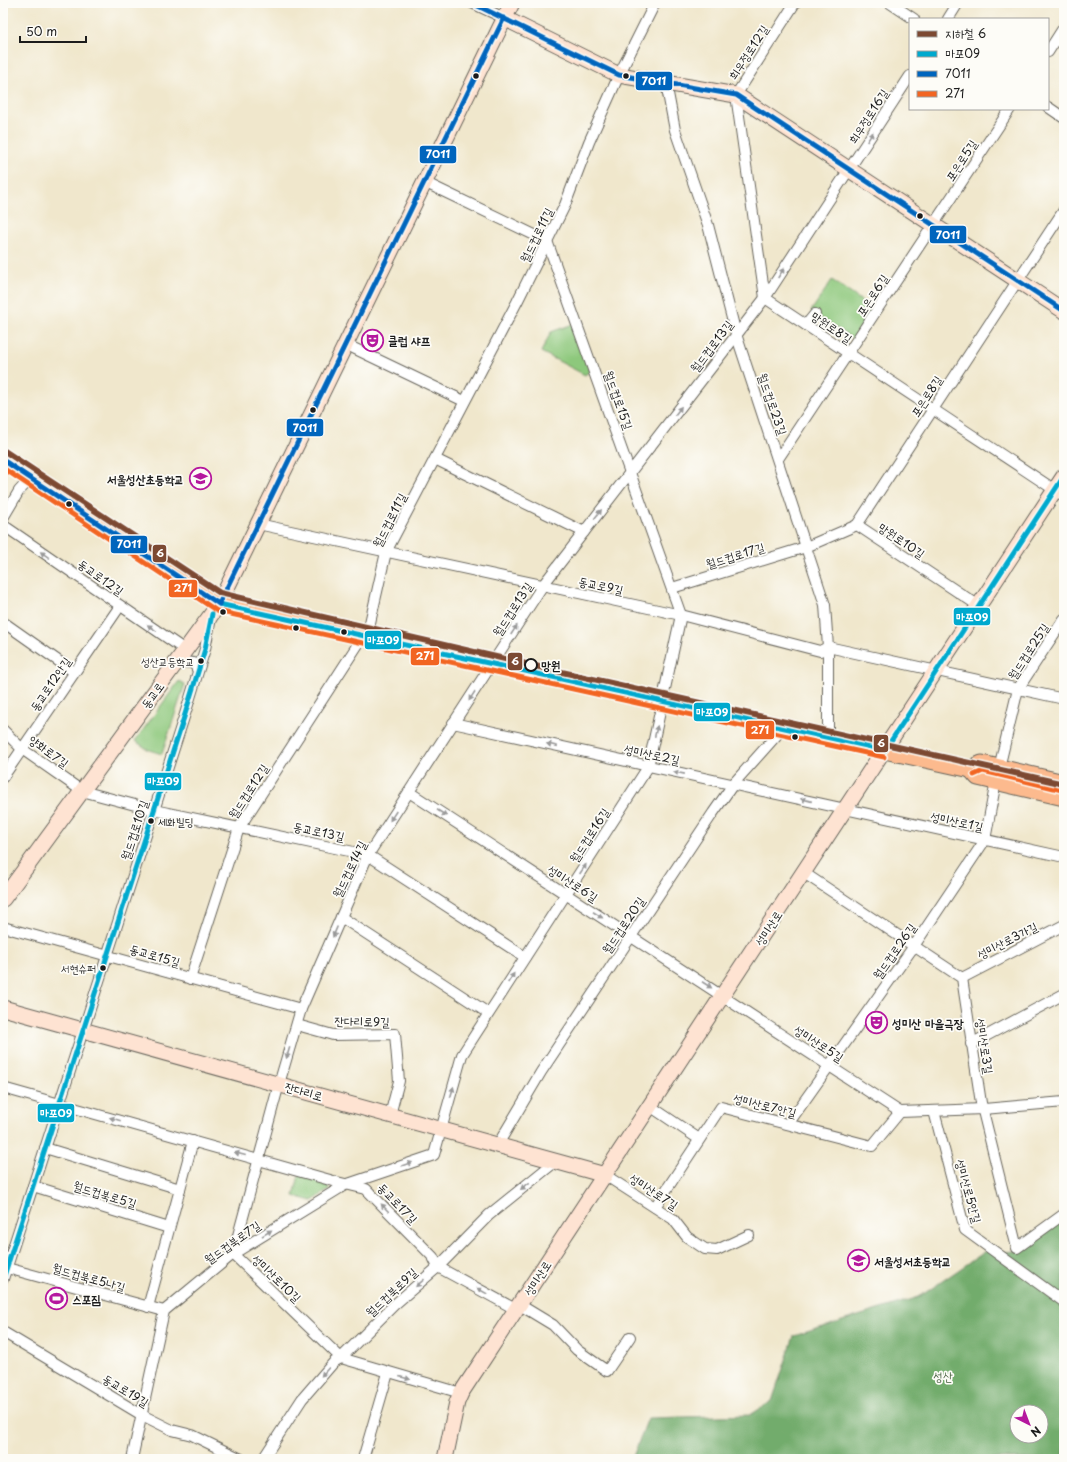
<svg xmlns="http://www.w3.org/2000/svg" width="1067" height="1462" font-family="'Playpen Sans','Poor Story',sans-serif">
<style>
.green{fill:#8dc87c;stroke:#54724c}
.forest{fill:#72ac6c;stroke:#476444;fill-rule:evenodd}
.lines{fill:none;stroke-linecap:round;stroke-linejoin:round}
.street-casing{stroke:#66635a;stroke-width:12}
.secondary-casing{stroke:#66635a;stroke-width:17}
.primary-casing{stroke:#66635a;stroke-width:19}
.street{stroke:#fff;stroke-width:10}
.secondary{stroke:#fee3d2;stroke-width:15}
.primary{stroke:#fcba8e;stroke-width:17}
.bus-1-casing{stroke:#fdfcf7;stroke-width:8}
.bus-2-casing{stroke:#fdfcf7;stroke-width:8}
.bus-3-casing{stroke:#fdfcf7;stroke-width:8}
.bus-1{stroke:#00a9ce;stroke-width:5}
.bus-2{stroke:#0065bd;stroke-width:5}
.bus-3{stroke:#f26522;stroke-width:5}
.metro-1-casing{stroke:#fdfcf7;stroke-width:9}
.metro-1{stroke:#7c4932;stroke-width:6}
.oneway{fill:#999}
.bus-dot{fill:#1c1c1c;stroke:#fdfcf7;stroke-width:1.5}
.stop-dot{fill:#fdfcf7;stroke:#1c1c1c;stroke-width:2}
.labels{text-anchor:middle;dominant-baseline:central;stroke-width:3.5;stroke-linejoin:round;paint-order:stroke}
.bus-label{font-size:11px;fill:#1c1c1c;stroke:#fdfcf7;text-anchor:end}
.street-label{font-size:12px;fill:#1c1c1c;stroke:#fdfcf7}
.poi-label{font-size:12px;font-weight:bold;fill:#1c1c1c;stroke:#fdfcf7;text-anchor:start}
.stop-label{font-size:12px;font-weight:bold;fill:#1c1c1c;stroke:#fdfcf7;text-anchor:start}
.park-label{font-size:12px;fill:#496142;stroke:#fdfcf7}
.line-badge{stroke:#fdfcf7;stroke-width:1.5}
.badge-label{font-size:11px;text-anchor:middle;font-weight:bold;fill:#fff}
</style>
<rect width="100%" height="100%" fill="#fdfcf7"/>
<filter id="ink" filterUnits="userSpaceOnUse"><feTurbulence type="fractalNoise" baseFrequency=".025" numOctaves="2"/><feDisplacementMap in="SourceGraphic" scale="8" xChannelSelector="R" yChannelSelector="G"/><feConvolveMatrix kernelMatrix="1 2 1 2 8 2 1 2 1" color-interpolation-filters="sRGB"/></filter>
<filter id="wash" filterUnits="userSpaceOnUse"><feTurbulence type="fractalNoise" baseFrequency=".012" numOctaves="4" result="noise"/><feDisplacementMap in="SourceGraphic" scale="16" xChannelSelector="R" yChannelSelector="G"/><feGaussianBlur stdDeviation="0.9" result="paint"/><feColorMatrix in="noise" values="0 0 0 0 0 0 0 0 0 0 0 0 0 0 0 0 0 1.4 0 .05"/><feComposite in="paint" operator="in"/></filter>
<g filter="url(#wash)">
<rect width="100%" height="100%" fill="#f0e7cc"/>
<g class="green">
<path d="M832 280 873 309 853 339 811 311Z"/>
<path d="M573 324 590 371 585 375 541 352 551 332Z"/>
<path d="M179 681 185 684 162 754 149 750 135 741Z"/>
<path d="M299 1175 327 1183 329 1190 312 1201 294 1196Z"/>
</g>
<path class="forest" d="M1064 1217V1459H632L648 1418 750 1415 772 1401 794 1336 919 1297 986 1251 1001 1253 1014 1251ZM1017 1412H1041V1436H1017Z"/>
</g>
<g filter="url(#ink)">
<g class="lines">
<defs>
<g id="street">
<path d="M472 3 504 18"/>
<path d="M795 3 736 95 765 298 1064 496"/>
<path d="M890 3 914 19"/>
<path d="M948 19 958 3"/>
<path d="M1048 52 1064 27"/>
<path d="M666 83 675 130 708 225 736 334 825 605 828 647V737"/>
<path d="M1048 107 1064 118"/>
<path d="M806 325 815 314"/>
<path d="M345 344 464 401"/>
<path d="M435 459 584 532"/>
<path d="M778 459 1010 109"/>
<path d="M3 518 19 491 31 478"/>
<path d="M258 524 681 615 820 651 828 647 1064 699"/>
<path d="M3 525 185 650"/>
<path d="M857 525 1064 210"/>
<path d="M672 588 806 547 857 525 979 606"/>
<path d="M3 622 74 672"/>
<path d="M367 636 386 552 517 302 565 205 589 142 619 75 655 3"/>
<path d="M175 665 182 662 194 663 197 669"/>
<path d="M453 723 1064 857"/>
<path d="M3 730 22 749 82 791 154 810 368 855 525 957"/>
<path d="M999 768 1018 689 1064 619"/>
<path d="M3 777 120 606"/>
<path d="M409 792 900 1112 984 1109 1064 1102"/>
<path d="M804 873 962 978 981 1103 1017 1248 1064 1214"/>
<path d="M341 917 488 1013"/>
<path d="M3 927 301 1009"/>
<path d="M962 978 1064 925"/>
<path d="M190 979 239 828 364 635"/>
<path d="M297 1025 333 1035 395 1034 399 1081 390 1115"/>
<path d="M971 1044 1064 994"/>
<path d="M3 1088 337 1182 366 1189 433 1257 438 1267 517 1310"/>
<path d="M650 1106 699 1139"/>
<path d="M934 1111 965 1230 1064 1302"/>
<path d="M788 1124 914 946 985 840 996 781"/>
<path d="M497 1146 541 1072 713 813 734 783 784 727"/>
<path d="M45 1148 180 1189"/>
<path d="M605 1175 673 1219 687 1237 705 1249 717 1250 749 1235"/>
<path d="M33 1186 169 1228"/>
<path d="M655 1207 721 1107 872 1146 900 1112"/>
<path d="M233 1254 279 1084 301 1009 368 855 543 585 765 298 910 76"/>
<path d="M233 1254 341 1358 461 1393"/>
<path d="M7 1268 164 1311"/>
<path d="M3 1279 186 711 205 649 211 618"/>
<path d="M520 1305 553 1325 577 1350 607 1371 630 1337"/>
<path d="M148 1307 193 1141"/>
<path d="M3 1332 142 1415 172 1430 192 1435 241 1459"/>
<path d="M132 1459 164 1311 233 1254 345 1185 434 1155 462 1055 648 767 681 615 547 241 424 182"/>
<path d="M263 1459 302 1399 334 1362 341 1358 394 1305 438 1267 489 1215 556 1161"/>
<path d="M363 1459 388 1373"/>
</g>
<g id="secondary">
<path d="M504 18 619 75 736 95 1064 311"/>
<path d="M3 899 219 604 512 3"/>
<path d="M3 1008 605 1175"/>
<path d="M445 1459 457 1402 461 1393 1064 476"/>
</g>
<g id="primary">
<path d="M3 460 219 604 971 769 982 764 1064 783"/>
<path d="M971 769 978 777 1064 797"/>
</g>
</defs>
<use href="#street" class="street-casing"/>
<use href="#secondary" class="secondary-casing"/>
<use href="#primary" class="primary-casing"/>
<use href="#street" class="street"/>
<use href="#secondary" class="secondary"/>
<use href="#primary" class="primary"/>
<defs>
<g id="bus-1">
<path d="M219 604 885 750 1064 476"/>
<path d="M3 1279 186 711 205 649 212 614"/>
</g>
<g id="bus-2">
<path d="M472 3 619 75 736 95 1064 311"/>
<path d="M3 460 219 604 504 18"/>
</g>
<g id="bus-3">
<path d="M3 468 217 611 884 757"/>
<path d="M974 775 983 771 1062 790"/>
</g>
</defs>
<use href="#bus-1" class="bus-1-casing"/>
<use href="#bus-2" class="bus-2-casing"/>
<use href="#bus-3" class="bus-3-casing"/>
<use href="#bus-1" class="bus-1"/>
<use href="#bus-2" class="bus-2"/>
<use href="#bus-3" class="bus-3"/>
<defs>
<path id="metro-1" d="M3 450 220 593 526 664 1064 784"/>
</defs>
<use href="#metro-1" class="metro-1-casing"/>
<use href="#metro-1" class="metro-1"/>
</g>
<defs><path id="oneway-solid" d="M-6-.8H1V-3.2L6.5 0L1 3.2V.8H-6Z"/></defs>
<g class="oneway">
<use href="#oneway-solid" transform="translate(870 137) rotate(-57)"/>
<use href="#oneway-solid" transform="translate(781 273) rotate(-57)"/>
<use href="#oneway-solid" transform="translate(678 411) rotate(-53)"/>
<use href="#oneway-solid" transform="translate(598 514) rotate(-52)"/>
<use href="#oneway-solid" transform="translate(45 555) rotate(-145)"/>
<use href="#oneway-solid" transform="translate(152 628) rotate(-146)"/>
<use href="#oneway-solid" transform="translate(514 630) rotate(-57)"/>
<use href="#oneway-solid" transform="translate(472 696) rotate(123)"/>
<use href="#oneway-solid" transform="translate(656 731) rotate(-77)"/>
<use href="#oneway-solid" transform="translate(552 745) rotate(-167)"/>
<use href="#oneway-solid" transform="translate(679 773) rotate(-169)"/>
<use href="#oneway-solid" transform="translate(806 800) rotate(-167)"/>
<use href="#oneway-solid" transform="translate(442 813) rotate(33)"/>
<use href="#oneway-solid" transform="translate(393 816) rotate(123)"/>
<use href="#oneway-solid" transform="translate(583 869) rotate(-56)"/>
<use href="#oneway-solid" transform="translate(598 915) rotate(33)"/>
<use href="#oneway-solid" transform="translate(335 932) rotate(113)"/>
<use href="#oneway-solid" transform="translate(511 978) rotate(-57)"/>
<use href="#oneway-solid" transform="translate(707 985) rotate(33)"/>
<use href="#oneway-solid" transform="translate(288 1053) rotate(107)"/>
<use href="#oneway-solid" transform="translate(452 1092) rotate(-74)"/>
<use href="#oneway-solid" transform="translate(115 1119) rotate(-164)"/>
<use href="#oneway-solid" transform="translate(240 1154) rotate(-165)"/>
<use href="#oneway-solid" transform="translate(407 1164) rotate(-19)"/>
<use href="#oneway-solid" transform="translate(525 1186) rotate(142)"/>
<use href="#oneway-solid" transform="translate(385 1208) rotate(-134)"/>
<use href="#oneway-solid" transform="translate(267 1233) rotate(-32)"/>
<use href="#oneway-solid" transform="translate(420 1283) rotate(139)"/>
<use href="#oneway-solid" transform="translate(482 1291) rotate(-151)"/>
<use href="#oneway-solid" transform="translate(325 1372) rotate(132)"/>
<use href="#oneway-solid" transform="translate(405 1378) rotate(15)"/>
</g>
</g>
<defs>
<symbol id="theatre-ring" viewBox="-11 -11 22 22"><circle r="9.5" fill="#fdfcf7" stroke="#b5179e" stroke-width="1.5"/><path d="M-5-5.5Q0-4 5-5.5V0Q5 5 0 6Q-5 5-5 0ZM-3.3-2.5H-1v1.5H-3.3ZM1-2.5H3.3v1.5H1ZM-2.8 1Q0 5.5 2.8 1Z" fill="#b5179e"/></symbol>
<symbol id="school-ring" viewBox="-11 -11 22 22"><circle r="9.5" fill="#fdfcf7" stroke="#b5179e" stroke-width="1.5"/><path d="M0-5L7-2L0 1L-7-2ZM-4 1L0 2.5L4 1V4Q0 6-4 4Z" fill="#b5179e"/></symbol>
<symbol id="stadium-ring" viewBox="-11 -11 22 22"><circle r="9.5" fill="#fdfcf7" stroke="#b5179e" stroke-width="1.5"/><path d="M0-5a6.5 5 0 1 0 0 10a6.5 5 0 1 0 0-10ZM-3.5-1.8h7v3.6h-7Z" fill="#b5179e"/></symbol>
</defs>
<g fill-rule="evenodd">
<use href="#theatre-ring" x="360" y="328" width="25" height="25"/>
<use href="#school-ring" x="188" y="466" width="25" height="25"/>
<use href="#theatre-ring" x="864" y="1010" width="25" height="25"/>
<use href="#school-ring" x="846" y="1248" width="25" height="25"/>
<use href="#stadium-ring" x="44" y="1286" width="25" height="25"/>
</g>
<g class="bus-dot">
<circle cx="476" cy="76" r="3.5"/>
<circle cx="626" cy="76" r="3.5"/>
<circle cx="920" cy="216" r="3.5"/>
<circle cx="313" cy="410" r="3.5"/>
<circle cx="69" cy="504" r="3.5"/>
<circle cx="223" cy="612" r="3.5"/>
<circle cx="296" cy="628" r="3.5"/>
<circle cx="344" cy="632" r="3.5"/>
<circle cx="201" cy="661" r="3.5"/>
<circle cx="795" cy="737" r="3.5"/>
<circle cx="151" cy="821" r="3.5"/>
<circle cx="103" cy="968" r="3.5"/>
</g>
<circle class="stop-dot" cx="531" cy="665" r="6"/>
<g class="labels">
<g class="bus-label">
<text x="194" y="661">성산교등학교</text>
<text x="158" y="821" text-anchor="start">세화빌딩</text>
<text x="96" y="968">서현슈퍼</text>
</g>
<g class="street-label">
<text transform="translate(748 52) rotate(-57)">희우정로12길</text>
<text transform="translate(868 116) rotate(-57)">희우정로16길</text>
<text transform="translate(961 160) rotate(-57)">포은로5길</text>
<text transform="translate(536 235) rotate(-64)">월드컵로11길</text>
<text transform="translate(872 295) rotate(-57)">포은로6길</text>
<text transform="translate(832 327) rotate(34)">망원로8길</text>
<text transform="translate(711 346) rotate(-53)">월드컵로13길</text>
<text transform="translate(926 396) rotate(-57)">포은로8길</text>
<text transform="translate(619 400) rotate(70)">월드컵로15길</text>
<text transform="translate(773 404) rotate(71)">월드컵로23길</text>
<text transform="translate(389 520) rotate(-63)">월드컵로11길</text>
<text transform="translate(902 540) rotate(34)">망원로10길</text>
<text transform="translate(735 555) rotate(-17)">월드컵로17길</text>
<text transform="translate(101 577) rotate(35)">동교로12길</text>
<text transform="translate(601 585) rotate(12)">동교로9길</text>
<text transform="translate(512 609) rotate(-57)">월드컵로13길</text>
<text transform="translate(1028 651) rotate(-57)">월드컵로25길</text>
<text transform="translate(50 684) rotate(-56)">동교로12안길</text>
<text transform="translate(152 695) rotate(-54)">동교로</text>
<text transform="translate(49 751) rotate(36)">양화로7길</text>
<text transform="translate(652 754) rotate(12)">성미산로2길</text>
<text transform="translate(248 791) rotate(-57)">월드컵로12길</text>
<text transform="translate(957 821) rotate(12)">성미산로1길</text>
<text transform="translate(134 830) rotate(-72)">월드컵로10길</text>
<text transform="translate(319 831) rotate(12)">동교로13길</text>
<text transform="translate(589 835) rotate(-57)">월드컵로16길</text>
<text transform="translate(349 869) rotate(-64)">월드컵로14길</text>
<text transform="translate(573 883) rotate(33)">성미산로6길</text>
<text transform="translate(623 925) rotate(-56)">월드컵로20길</text>
<text transform="translate(768 928) rotate(-57)">성미산로</text>
<text transform="translate(1007 940) rotate(-27)">성미산로3가길</text>
<text transform="translate(894 951) rotate(-55)">월드컵로26길</text>
<text transform="translate(155 955) rotate(16)">동교로15길</text>
<text transform="translate(362 1021) rotate(1)">잔다리로9길</text>
<text transform="translate(819 1043) rotate(33)">성미산로5길</text>
<text transform="translate(985 1046) rotate(81)">성미산로3길</text>
<text transform="translate(304 1091) rotate(16)">잔다리로</text>
<text transform="translate(765 1105) rotate(14)">성미산로7안길</text>
<text transform="translate(654 1191) rotate(33)">성미산로7길</text>
<text transform="translate(969 1191) rotate(74)">성미산로5안길</text>
<text transform="translate(105 1194) rotate(17)">월드컵북로5길</text>
<text transform="translate(398 1203) rotate(46)">동교로17길</text>
<text transform="translate(232 1242) rotate(-35)">월드컵북로7길</text>
<text transform="translate(89 1277) rotate(16)">월드컵북로5나길</text>
<text transform="translate(277 1278) rotate(44)">성미산로10길</text>
<text transform="translate(537 1278) rotate(-57)">성미산로</text>
<text transform="translate(391 1292) rotate(-43)">월드컵북로9길</text>
<text transform="translate(126 1390) rotate(31)">동교로19길</text>
</g>
<g class="poi-label">
<text x="388" y="340">클럽 샤프</text>
<text x="184" y="479" text-anchor="end">서울성산초등학교</text>
<text x="892" y="1023">성미산 마을극장</text>
<text x="874" y="1261">서울성서초등학교</text>
<text x="72" y="1299">스포짐</text>
</g>
<g class="stop-label">
<text x="541" y="665">망원</text>
</g>
<g class="park-label">
<text x="943" y="1376">성산</text>
</g>
</g>
<g class="line-badge">
<rect x="635" y="71" width="38" height="20" rx="4" fill="#0065bd"/>
<rect x="419" y="145" width="38" height="19" rx="4" fill="#0065bd"/>
<rect x="929" y="225" width="38" height="19" rx="4" fill="#0065bd"/>
<rect x="286" y="418" width="38" height="19" rx="4" fill="#0065bd"/>
<rect x="110" y="535" width="38" height="19" rx="4" fill="#0065bd"/>
<rect x="152" y="544" width="15" height="19" rx="4" fill="#7c4932"/>
<rect x="168" y="579" width="30" height="19" rx="4" fill="#f26522"/>
<rect x="953" y="607" width="38" height="19" rx="4" fill="#00a9ce"/>
<rect x="364" y="630" width="38" height="20" rx="4" fill="#00a9ce"/>
<rect x="410" y="647" width="30" height="19" rx="4" fill="#f26522"/>
<rect x="507" y="652" width="16" height="19" rx="4" fill="#7c4932"/>
<rect x="693" y="702" width="38" height="20" rx="4" fill="#00a9ce"/>
<rect x="745" y="720" width="30" height="20" rx="4" fill="#f26522"/>
<rect x="873" y="734" width="16" height="19" rx="4" fill="#7c4932"/>
<rect x="144" y="772" width="38" height="19" rx="4" fill="#00a9ce"/>
<rect x="37" y="1103" width="38" height="20" rx="4" fill="#00a9ce"/>
</g>
<g class="badge-label">
<text x="654" y="85">7011</text>
<text x="438" y="158">7011</text>
<text x="948" y="239">7011</text>
<text x="305" y="432">7011</text>
<text x="129" y="548">7011</text>
<text x="160" y="557">6</text>
<text x="183" y="592">271</text>
<text x="972" y="621">마포09</text>
<text x="383" y="644">마포09</text>
<text x="425" y="660">271</text>
<text x="515" y="665">6</text>
<text x="712" y="716">마포09</text>
<text x="760" y="734">271</text>
<text x="881" y="747">6</text>
<text x="163" y="785">마포09</text>
<text x="56" y="1117">마포09</text>
</g>
<rect width="1067" height="1462" fill="none" stroke="#fdfcf7" stroke-width="16"/>
<rect x="909" y="18" width="140" height="92" fill="#fdfcf7" stroke="#a3a29f"/>
<rect x="917" y="31" width="20" height="6" fill="#7c4932" stroke="#a3a29f"/>
<text x="945" y="38" font-size="12" fill="#1c1c1c">지하철 6</text>
<rect x="917" y="51" width="20" height="6" fill="#00a9ce" stroke="#a3a29f"/>
<text x="945" y="58" font-size="12" fill="#1c1c1c">마포09</text>
<rect x="917" y="71" width="20" height="6" fill="#0065bd" stroke="#a3a29f"/>
<text x="945" y="78" font-size="12" fill="#1c1c1c">7011</text>
<rect x="917" y="91" width="20" height="6" fill="#f26522" stroke="#a3a29f"/>
<text x="945" y="98" font-size="12" fill="#1c1c1c">271</text>
<g transform="translate(1029 1424) rotate(138)"><circle r="19" fill="#fdfcf7" stroke="#a3a29f"/>
<path d="M0-3L7 15L0 10L-7 15Z" fill="#b5179e"/>
<text y="-6" font-size="11" font-weight="bold" text-anchor="middle" fill="#1c1c1c">N</text>
</g>
<path d="M20 36v6h66v-6" fill="none" stroke="#1c1c1c" stroke-width="2"/>
<text x="26" y="36" font-size="12" fill="#1c1c1c" stroke="#fdfcf7" stroke-width="3" paint-order="stroke">50 m</text>
</svg>
